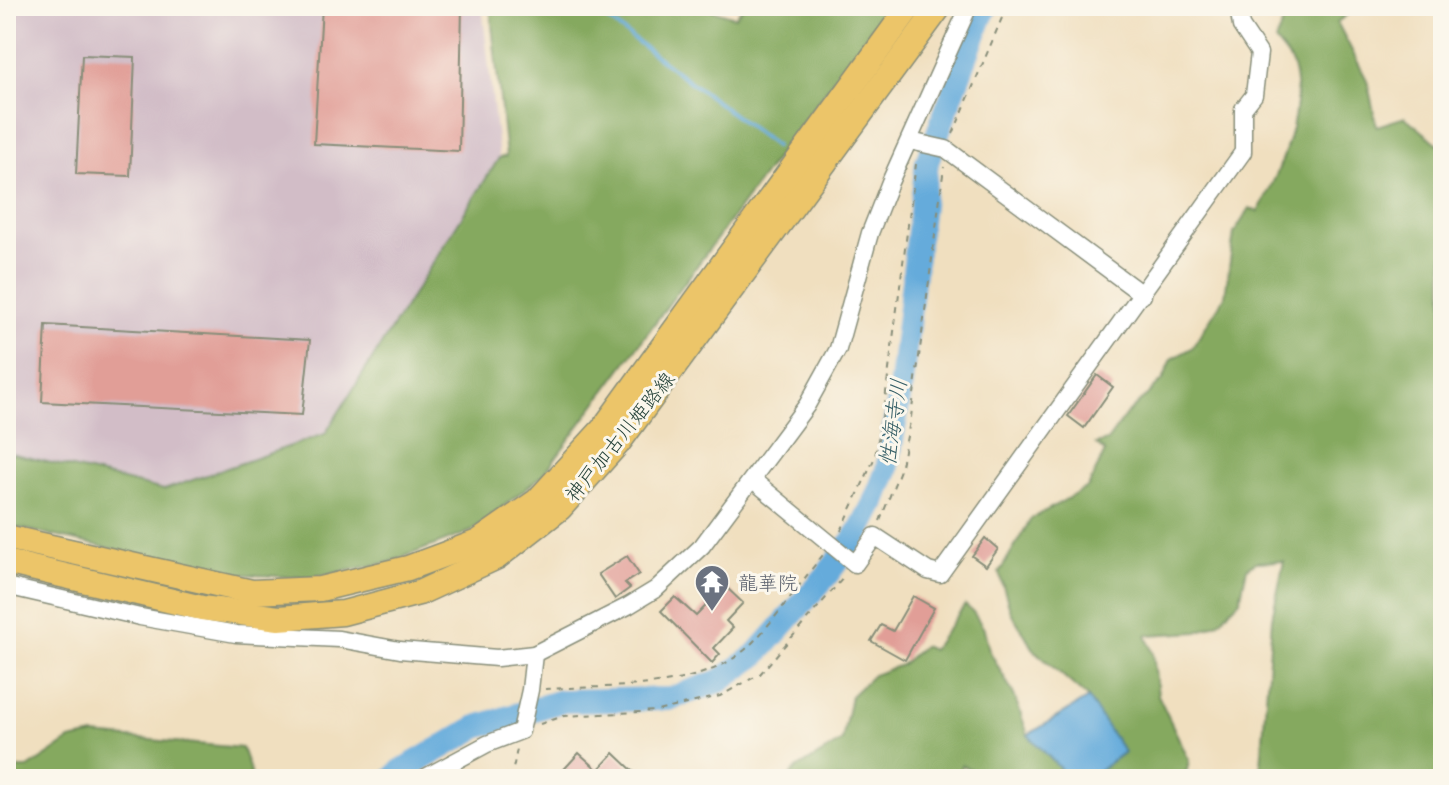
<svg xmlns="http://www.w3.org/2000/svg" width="1449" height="785" font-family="Mali,'Klee One',sans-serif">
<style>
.industrial{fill:#d2bdc7}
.forest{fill:#85a95e;stroke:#527349;stroke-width:2}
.water{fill:#65abdb;stroke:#427488;stroke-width:2}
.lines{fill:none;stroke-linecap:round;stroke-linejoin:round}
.stream{stroke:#65abdb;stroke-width:4}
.river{stroke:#65abdb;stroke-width:24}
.building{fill:#e19e97}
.street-casing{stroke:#888e7a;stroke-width:19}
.primary-casing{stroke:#888e7a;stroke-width:27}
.path{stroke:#888e7a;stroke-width:2;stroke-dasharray:6 6;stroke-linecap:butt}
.street{stroke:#fff;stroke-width:16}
.primary{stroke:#ecc569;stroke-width:24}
.labels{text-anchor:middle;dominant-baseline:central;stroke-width:6;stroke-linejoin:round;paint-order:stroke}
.street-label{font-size:20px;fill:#1f3d34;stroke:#fbf7ec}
.worship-label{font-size:20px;fill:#5b616d;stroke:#fbf7ec;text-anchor:start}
.water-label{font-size:22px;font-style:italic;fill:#345e66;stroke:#fbf7ec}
</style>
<rect width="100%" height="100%" fill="#fbf7ec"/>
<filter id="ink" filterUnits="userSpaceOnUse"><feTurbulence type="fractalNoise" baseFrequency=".0125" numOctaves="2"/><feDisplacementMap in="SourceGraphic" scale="16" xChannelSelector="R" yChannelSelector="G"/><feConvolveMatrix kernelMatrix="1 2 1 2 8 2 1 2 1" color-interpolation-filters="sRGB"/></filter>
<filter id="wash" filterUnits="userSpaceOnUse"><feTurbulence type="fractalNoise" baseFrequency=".006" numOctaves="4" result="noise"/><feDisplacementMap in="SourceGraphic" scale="32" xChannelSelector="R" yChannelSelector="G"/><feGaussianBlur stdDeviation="1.8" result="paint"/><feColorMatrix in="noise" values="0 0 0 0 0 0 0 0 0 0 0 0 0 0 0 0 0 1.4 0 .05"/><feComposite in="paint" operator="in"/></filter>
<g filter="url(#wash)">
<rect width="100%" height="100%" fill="#f0dfbf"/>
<path class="industrial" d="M6 6H482L499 158 325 434 164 490 6 452Z"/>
<g class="forest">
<path d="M490 6H652L653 12 706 8 735 17 744 6H888L543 475 472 531 390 562 310 578 220 573 6 525V452L164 490 325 434 499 158 506 156Z"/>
<path d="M1290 6H1347L1352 12 1337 22 1367 80 1377 126 1405 117 1443 148V779H1260L1272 618 1284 561 1255 562 1247 568 1240 600 1218 623 1198 632 1146 635 1153 654 1158 695 1189 760 1187 770 1181 779H1088L1123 753 1088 698 1035 651 1011 612 999 573 1031 519 1088 487 1105 452 1096 444 1107 441 1126 415 1163 380 1172 359 1192 348 1225 296 1234 233 1250 208 1258 212C1279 174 1306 111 1293 67 1290 57 1281 49 1275 41Z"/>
<path d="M965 605 973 612 984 629 989 650 1014 695 1028 735 1070 779H989L962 765 958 779H788L795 770 842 741 851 696 873 675 901 665 923 646 932 650Z"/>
<path d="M94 735 242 748 253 779H6V768H28L70 740Z"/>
</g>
<path class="water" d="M1088 698 1124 752 1088 779H1070L1028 735Z"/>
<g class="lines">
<path class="stream" d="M590 6 775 146"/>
<path class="river" d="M393 779 401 771 477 727 561 701 669 699 720 681 756 655 826 576 859 532 875 501 887 470 900 392 927 162 981 17 987 6"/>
</g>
<g id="blocks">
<g class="building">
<path d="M322 6H462L459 151 314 144Z"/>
<path d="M82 55 135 57 130 176 76 174Z"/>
<path d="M46 325 310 340 302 415 42 402Z"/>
<path d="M1097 375 1113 387 1084 428 1068 416Z"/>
<path d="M985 538 998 549 986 566 972 556Z"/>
<path d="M627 556 639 574 625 583 630 588 615 599 598 574Z"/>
<path d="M725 586 743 603 726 621 733 628 714 648 720 654 712 663 661 611 675 597 696 616Z"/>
<path d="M913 596 934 608 905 660 871 641 881 625 893 631Z"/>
<path d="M579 753 598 770 614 753 633 771 626 779H618L613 775 609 779H555Z"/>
</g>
</g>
</g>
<g filter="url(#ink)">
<use href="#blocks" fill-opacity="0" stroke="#888e7a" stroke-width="2"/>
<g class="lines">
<defs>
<g id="street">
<path d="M910 141 946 149 1143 295"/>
<path d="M753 480 855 564 875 536 928 571 940 574 1243 152V109L1254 95 1259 53 1241 26 1238 6"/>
<path d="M6 586 140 617 236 634 339 639 400 650 497 658 534 654 628 606 656 589 702 546 807 405 838 349 870 233 890 182 969 6"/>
<path d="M422 779 487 744 521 731 530 690 534 654"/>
</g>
<g id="primary">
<path d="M6 537 252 592 320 589 408 568 478 542 537 501 603 429 910 6"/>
<path d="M6 562 202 608 279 618 343 613 419 593 497 557 560 508 619 442 940 6"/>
</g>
</defs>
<use href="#street" class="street-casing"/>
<use href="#primary" class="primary-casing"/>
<g class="path">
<path d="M953 134 1007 6"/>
<path d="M880 521 900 470 911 417 944 167"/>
<path d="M841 531 875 457 885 400 916 164"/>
<path d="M545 689C608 685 699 693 748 647 774 622 799 584 823 555"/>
<path d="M540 724 564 716 657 711 720 696 760 674 844 577"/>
<path d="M511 779 517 749"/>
</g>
<use href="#street" class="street"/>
<use href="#primary" class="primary"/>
</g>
</g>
<defs>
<symbol id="temple-pin" viewBox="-11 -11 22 30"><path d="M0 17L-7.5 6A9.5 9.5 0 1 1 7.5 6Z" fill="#6b7280" stroke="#fbf7ec"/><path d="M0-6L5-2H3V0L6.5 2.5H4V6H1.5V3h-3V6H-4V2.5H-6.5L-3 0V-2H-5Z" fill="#fff"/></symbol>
</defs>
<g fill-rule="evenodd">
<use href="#temple-pin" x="692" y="562" width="40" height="54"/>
</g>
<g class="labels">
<g class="street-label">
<text transform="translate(619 436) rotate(-51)">神戸加古川姫路線</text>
</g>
<g class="worship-label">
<text x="738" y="582">龍華院</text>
</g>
<g class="water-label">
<text transform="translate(892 422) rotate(-82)">性海寺川</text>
</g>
</g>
<rect width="1449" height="785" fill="none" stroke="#fbf7ec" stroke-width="32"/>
</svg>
